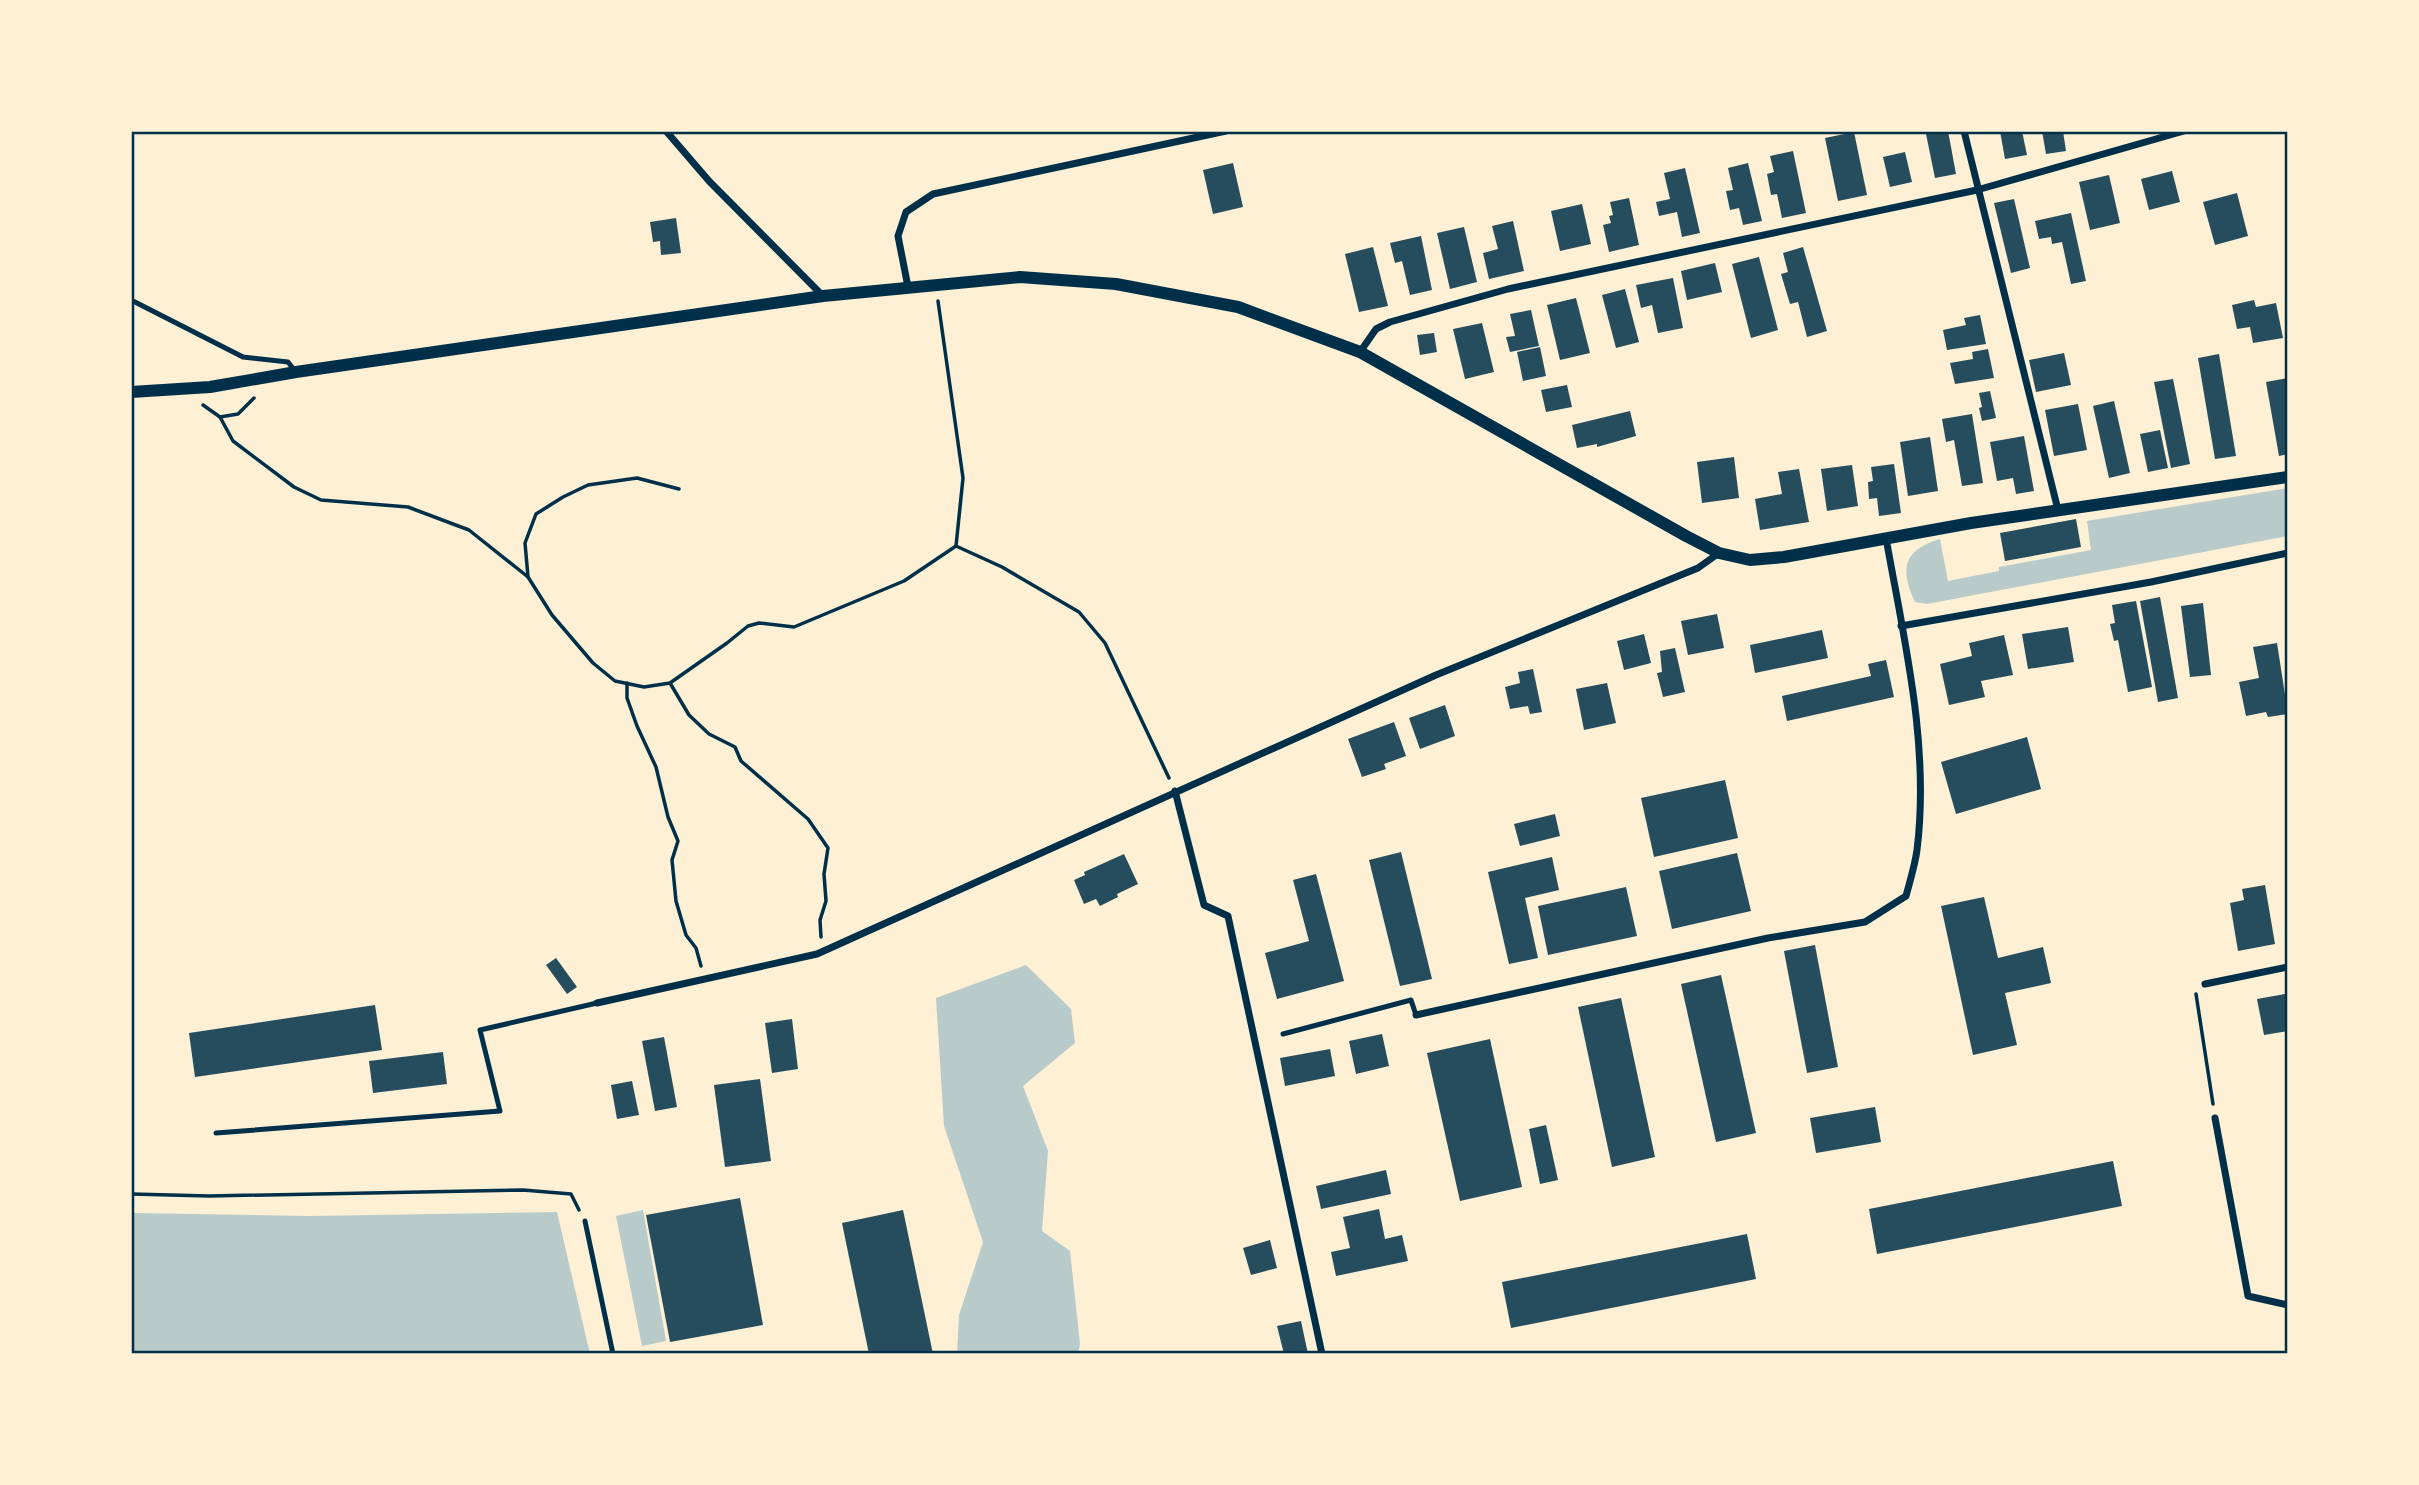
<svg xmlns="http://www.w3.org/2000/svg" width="2419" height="1485" font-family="'Golos Text',sans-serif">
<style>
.green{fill:#b9caca}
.building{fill:#264d5e}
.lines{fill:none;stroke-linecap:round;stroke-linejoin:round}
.path{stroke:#003049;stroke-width:3.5}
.service{stroke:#003049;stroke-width:5}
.minor{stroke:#003049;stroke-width:7}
.tertiary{stroke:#003049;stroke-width:12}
.neatline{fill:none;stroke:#003049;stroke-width:2.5}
</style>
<rect width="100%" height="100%" fill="#fdf0d5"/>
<g class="green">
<path d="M2288 488V536L1927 604 1915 602C1899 568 1904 550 1940 539L1948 581 1999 571V567L2091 550 2087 521Z"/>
<path d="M1026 965 1071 1009 1075 1043 1023 1086 1048 1151 1042 1231 1070 1251 1080 1344 1078 1354H957L959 1315 983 1242 944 1126 936 998Z"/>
<path d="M643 1210 666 1341 642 1346 616 1216Z"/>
<path d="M557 1212 590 1354H131V1213L311 1216Z"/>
</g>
<g class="building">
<path d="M1939 131H1948L1956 174 1935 178 1926 134Z"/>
<path d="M2000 131H2022L2027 155 2005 159Z"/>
<path d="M2042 131H2063L2066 151 2046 154Z"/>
<path d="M1854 132 1867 195 1838 201 1825 138Z"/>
<path d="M1793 151 1806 213 1782 218 1777 194 1771 195 1767 174 1774 172 1770 156Z"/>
<path d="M1905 152 1912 182 1890 187 1883 157Z"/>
<path d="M1233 163 1243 207 1213 214 1203 170Z"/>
<path d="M1748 163 1762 221 1743 225 1739 208 1730 210 1726 191 1733 190 1728 168Z"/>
<path d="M1685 168 1700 233 1682 237 1677 212 1659 216 1656 202 1670 199 1664 173Z"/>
<path d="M2172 171 2180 202 2149 210 2141 179Z"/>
<path d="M2109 175 2120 223 2090 230 2079 182Z"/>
<path d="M2237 193 2248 236 2215 245 2203 202Z"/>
<path d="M1629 198 1639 245 1609 252 1603 225 1611 223 1609 216 1613 215 1610 202Z"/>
<path d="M2014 199 2030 268 2011 273 1994 203Z"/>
<path d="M1582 204 1591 244 1560 251 1551 211Z"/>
<path d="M2071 213 2086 281 2071 284 2062 242 2052 244 2051 237 2039 239 2035 221Z"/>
<path d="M676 218 681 253 661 255 660 241 653 242 650 222Z"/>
<path d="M1513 221 1524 271 1489 279 1483 253 1498 249 1492 226Z"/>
<path d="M1464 227 1477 282 1450 289 1437 233Z"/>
<path d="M1421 236 1432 290 1410 295 1402 261 1395 263 1390 243Z"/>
<path d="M1373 247 1388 306 1359 312 1345 254Z"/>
<path d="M1803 247 1827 331 1807 337 1798 302 1790 304 1781 274 1788 272 1783 253Z"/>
<path d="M1759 257 1778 330 1751 338 1732 264Z"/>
<path d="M1715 263 1722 292 1687 300 1681 271Z"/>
<path d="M1673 278 1683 328 1658 333 1652 305 1641 308 1636 285Z"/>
<path d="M1625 289 1639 342 1616 348 1602 295Z"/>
<path d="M1576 298 1590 353 1560 360 1547 305Z"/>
<path d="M2254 300 2256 307 2276 303 2283 338 2253 343 2250 327 2237 329 2232 305Z"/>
<path d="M1531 310 1539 346 1510 352 1506 337 1515 336 1510 314Z"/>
<path d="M1980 315 1986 344 1947 350 1943 330 1966 325 1964 318Z"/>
<path d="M1482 323 1494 372 1465 379 1453 329Z"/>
<path d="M1434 333 1437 352 1420 355 1417 335Z"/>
<path d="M1540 347 1546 376 1523 381 1517 352Z"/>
<path d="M1988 349 1994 378 1955 384 1950 363 1973 359 1972 352Z"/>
<path d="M2064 353 2071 385 2036 392 2029 360Z"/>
<path d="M2219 354 2236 456 2215 459 2198 358Z"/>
<path d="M2288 378V454L2279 456 2266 382Z"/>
<path d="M2173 379 2190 464 2171 468 2154 382Z"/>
<path d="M1567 385 1572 407 1546 412 1541 390Z"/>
<path d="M1990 391 1996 418 1982 421 1979 408 1982 407 1979 393Z"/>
<path d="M2114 401 2130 473 2109 478 2093 406Z"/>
<path d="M2078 404 2087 450 2054 456 2045 410Z"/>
<path d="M1630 411 1636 436 1597 447V444L1577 448 1572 425Z"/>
<path d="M1972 414 1983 483 1962 486 1954 440 1946 442 1942 419Z"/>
<path d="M2160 430 2168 468 2148 472 2140 434Z"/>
<path d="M2024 436 2034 491 2016 494 2013 478 1997 481 1990 442Z"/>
<path d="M1930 437 1938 491 1908 496 1900 442Z"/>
<path d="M1734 457 1739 498 1702 503 1697 462Z"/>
<path d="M1894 464 1901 513 1879 516 1877 498 1869 499 1868 482 1873 481 1871 467Z"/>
<path d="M1852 465 1858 506 1827 511 1821 469Z"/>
<path d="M1799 469 1809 522 1760 530 1755 499 1782 494 1778 472Z"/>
<path d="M2076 519 2081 547 2005 561 2000 533Z"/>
<path d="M2160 597 2178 698 2158 702 2140 601Z"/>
<path d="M2136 601 2152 687 2128 692 2118 640 2114 641 2110 624 2115 623 2112 605Z"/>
<path d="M2203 603 2211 675 2190 677 2181 606Z"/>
<path d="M1717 614 1724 648 1688 655 1681 621Z"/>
<path d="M2068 627 2074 662 2028 669 2022 634Z"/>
<path d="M1822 630 1828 658 1755 673 1750 645Z"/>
<path d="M1644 634 1651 663 1624 670 1617 641Z"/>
<path d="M2004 635 2013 675 1981 681 1985 697 1949 705 1940 664 1972 656 1969 643Z"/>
<path d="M2277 643 2288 714 2268 717 2266 712 2246 716 2239 682 2259 678 2253 647Z"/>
<path d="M1675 648 1685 692 1663 697 1657 673 1662 672 1660 651Z"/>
<path d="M1886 660 1894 697 1787 721 1782 696 1871 676 1868 664Z"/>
<path d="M1533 669 1542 712 1530 714 1528 706 1510 709 1505 687 1520 683 1518 672Z"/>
<path d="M1607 683 1616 723 1584 730 1576 689Z"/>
<path d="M1445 705 1455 736 1420 749 1409 718Z"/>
<path d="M1394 722 1406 756 1384 764 1386 769 1362 777 1348 739Z"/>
<path d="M2027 737 2041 789 1956 814 1941 762Z"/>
<path d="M1725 780 1738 838 1654 857 1641 798Z"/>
<path d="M1555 814 1560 836 1520 846 1514 824Z"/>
<path d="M1401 852 1432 979 1400 986 1369 860Z"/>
<path d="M1737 853 1751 911 1672 929 1659 871Z"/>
<path d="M1124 854 1138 884 1117 894 1118 897 1100 906 1096 899 1084 904 1074 880 1085 875 1084 872Z"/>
<path d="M1552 857 1559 890 1525 898 1538 958 1509 964 1488 872Z"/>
<path d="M1316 874 1344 981 1277 999 1265 953 1309 941 1293 880Z"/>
<path d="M2265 885 2275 944 2238 951 2230 903 2244 900 2242 889Z"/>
<path d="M1626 887 1637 936 1548 955 1538 906Z"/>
<path d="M1984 897 1998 958 2043 947 2051 983 2005 993 2017 1045 1973 1055 1941 906Z"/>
<path d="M1815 945 1838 1067 1807 1073 1784 951Z"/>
<path d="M556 958 577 987 567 994 546 965Z"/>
<path d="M1721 975 1756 1133 1716 1142 1681 984Z"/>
<path d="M2285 994 2288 1031 2264 1035 2257 999Z"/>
<path d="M1621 998 1655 1157 1612 1167 1578 1007Z"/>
<path d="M375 1005 382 1050 195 1077 189 1033Z"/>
<path d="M792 1019 798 1069 772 1073 765 1023Z"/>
<path d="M1382 1034 1389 1066 1356 1074 1349 1041Z"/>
<path d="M664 1037 677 1107 655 1111 642 1041Z"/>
<path d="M1490 1039 1522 1187 1460 1201 1427 1053Z"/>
<path d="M1330 1049 1335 1076 1285 1086 1280 1058Z"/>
<path d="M443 1052 447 1084 373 1093 369 1061Z"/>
<path d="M760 1079 771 1161 725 1167 714 1085Z"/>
<path d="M632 1081 639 1115 617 1119 611 1085Z"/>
<path d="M1875 1107 1881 1142 1816 1153 1810 1118Z"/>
<path d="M1546 1125 1558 1180 1540 1184 1529 1129Z"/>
<path d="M2113 1161 2122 1206 1877 1254 1869 1209Z"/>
<path d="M1386 1170 1391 1194 1321 1209 1316 1186Z"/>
<path d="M740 1198 763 1325 670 1342 646 1215Z"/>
<path d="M1379 1209 1385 1239 1402 1235 1408 1261 1336 1276 1331 1252 1350 1248 1343 1217Z"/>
<path d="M903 1210 933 1354H869L842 1223Z"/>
<path d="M1747 1234 1756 1279 1511 1328 1502 1282Z"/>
<path d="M1270 1240 1277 1268 1251 1275 1243 1248Z"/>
<path d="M1301 1321 1308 1354H1284L1277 1326Z"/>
</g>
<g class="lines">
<g class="path">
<path d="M938 301 963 478 956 546 1002 567 1079 612 1105 643 1169 778"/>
<path d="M203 405 220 417 238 414 254 398"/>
<path d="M220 417 233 441 294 487 321 500 408 507 469 530 528 577 552 615 593 663 615 681 644 687 670 683 727 643 748 626 759 623 794 627 904 581 956 546"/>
<path d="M528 577 525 543 536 514 563 497 588 485 637 478 679 489"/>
<path d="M627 683V698L637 726 656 767 668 817 678 841 672 860 676 901 686 935 696 948 701 966"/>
<path d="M670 683 689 715 709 734 735 747 741 761 808 819 828 848 824 874 826 901 820 920 821 937"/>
<path d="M2196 994 2213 1104"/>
<path d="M131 1194 209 1196 523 1190 571 1194 579 1210"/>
</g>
<g class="service">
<path d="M131 300 243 357 288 362 295 371"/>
<path d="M1283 1034 1411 1000 1416 1015"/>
<path d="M216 1133 500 1111 480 1030 597 1003"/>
<path d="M585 1221 613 1354"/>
</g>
<g class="minor">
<path d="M666 131 709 181 822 295"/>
<path d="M1964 131 2058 510"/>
<path d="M908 287 898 236 906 212 933 194 1226 131"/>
<path d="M1360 352 1376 329 1390 322 1508 289 1977 190 2184 131"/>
<path d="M1901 626 2151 582 2288 553"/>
<path d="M1175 791 1204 905 1228 916 1322 1354"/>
<path d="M2205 984 2288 967"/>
<path d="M597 1003 817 954 1436 675 1698 568 1719 553"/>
<path d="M1416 1015 1768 938 1865 922 1906 896C1910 881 1915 865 1917 850 1930 745 1904 640 1886 538"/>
<path d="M2215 1118 2248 1296 2288 1305"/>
</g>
<path class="tertiary" d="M131 392 210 387 296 372 823 296 1020 277 1116 284 1238 307 1360 352 1686 536 1719 553 1750 560 1784 557 1971 523 2288 477"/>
</g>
<rect width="2419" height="1485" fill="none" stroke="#fdf0d5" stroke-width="266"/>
<rect x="133" y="133" width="2153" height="1219" class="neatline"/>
</svg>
